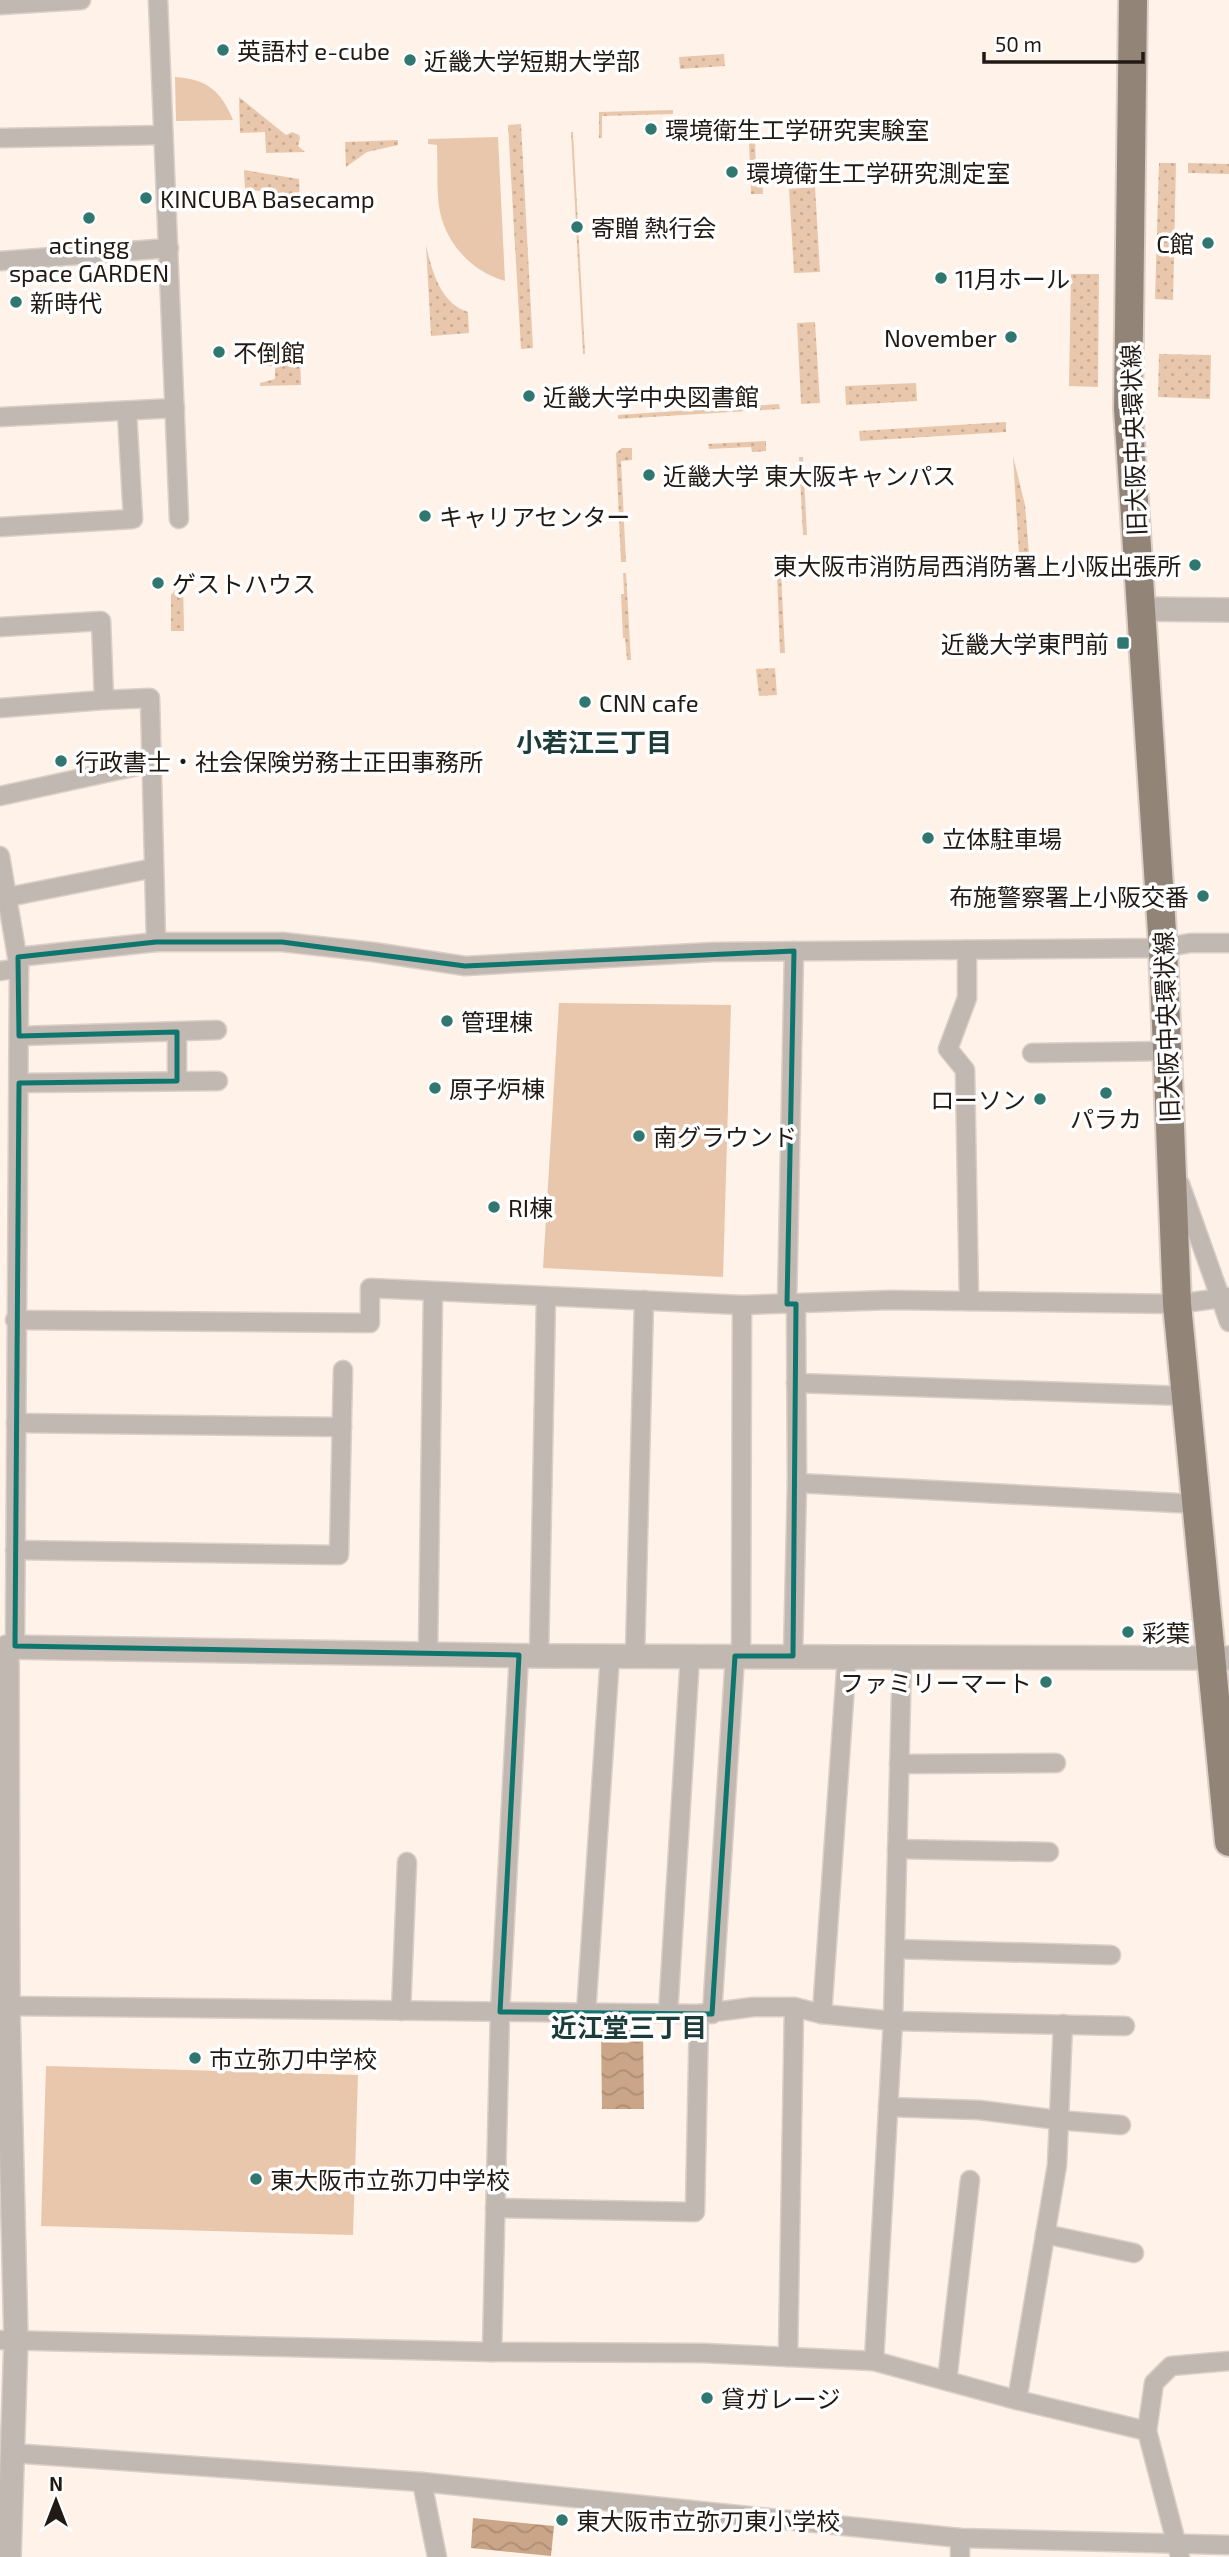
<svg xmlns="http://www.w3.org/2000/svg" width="1229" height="2557" font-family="'Exo 2','Noto Sans JP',sans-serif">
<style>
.grass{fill:#e9c7ac}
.garden{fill:url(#garden-dots)}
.water{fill:url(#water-waves)}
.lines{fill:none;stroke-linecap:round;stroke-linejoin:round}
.minor-casing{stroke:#dbcfc7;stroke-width:21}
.tertiary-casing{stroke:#dbcfc7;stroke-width:26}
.primary-casing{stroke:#dbcfc7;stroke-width:32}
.minor{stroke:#c0b8b1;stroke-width:18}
.tertiary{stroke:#c0b8b1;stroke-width:23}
.primary{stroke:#938478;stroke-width:28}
.marked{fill:none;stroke:#0f766e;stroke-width:5;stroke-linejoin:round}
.poi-dot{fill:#307770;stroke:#fff;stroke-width:2.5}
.labels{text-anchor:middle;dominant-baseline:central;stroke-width:7;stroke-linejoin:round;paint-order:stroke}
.poi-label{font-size:24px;fill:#211a14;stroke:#fff;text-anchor:start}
.street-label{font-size:24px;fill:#211a14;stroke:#fff}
.neighbourhood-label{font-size:26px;font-weight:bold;fill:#1b3c38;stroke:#fff}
</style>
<defs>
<pattern id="garden-dots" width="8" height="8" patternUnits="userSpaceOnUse" patternTransform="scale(1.75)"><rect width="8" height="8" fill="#e9c7ac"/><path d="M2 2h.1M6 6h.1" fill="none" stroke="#c8aa93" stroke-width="1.8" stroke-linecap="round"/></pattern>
<pattern id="water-waves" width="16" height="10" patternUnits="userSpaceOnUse" patternTransform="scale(1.75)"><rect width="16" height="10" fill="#caa587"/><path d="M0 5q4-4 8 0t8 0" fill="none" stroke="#ad8d74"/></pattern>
</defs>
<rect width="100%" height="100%" fill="#fef2e9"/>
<g class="grass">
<path d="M175 77C207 79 221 91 233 120L176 121Z"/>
<path d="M498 137 505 281C473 272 447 245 440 212 436 191 438 166 437 145L428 144V139Z"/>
<path d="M559 1003 731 1005 723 1277 543 1268Z"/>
<path d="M46 2066 358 2075 353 2235 41 2226Z"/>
</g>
<g class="garden">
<path d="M724 54 725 66 680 69 679 57Z"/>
<path d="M239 97 286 135 292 132 299 135 300 138 298 146 305 152 266 153 265 132 240 133Z"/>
<path d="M673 110V114L602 116V138H599V112Z"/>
<path d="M521 124 533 348 521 349 508 125Z"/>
<path d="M571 132H573L585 354H583Z"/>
<path d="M398 140V145L367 152 346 167 345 142Z"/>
<path d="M755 140 756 171H762L763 194H751L749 141Z"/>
<path d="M1159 163H1176L1173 300 1155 299Z"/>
<path d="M1188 163 1229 164V174L1188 173Z"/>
<path d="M244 170 299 179 300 207H273L272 193 245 189Z"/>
<path d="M815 187 820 272 794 273 789 189Z"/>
<path d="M426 245C432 271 440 303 468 312L469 333 431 336Z"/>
<path d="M1071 274H1099L1098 387 1069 386Z"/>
<path d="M815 322 820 403 801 404 797 323Z"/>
<path d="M1159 354 1211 355 1210 399 1158 397Z"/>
<path d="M300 358 301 385 260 386V383L275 379V366H264L263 361Z"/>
<path d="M916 383 917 401 846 405 845 386Z"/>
<path d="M779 404 780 409 618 419V415Z"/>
<path d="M1006 422V432L860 441 859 431Z"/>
<path d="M766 441V451L752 452 751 447 709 449 708 444Z"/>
<path d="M622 448H632V460L621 461 626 562H621L616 453Z"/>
<path d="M1013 456 1025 505 1029 554H1019Z"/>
<path d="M799 457H803L807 535H803Z"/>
<path d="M623 573H626L631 660H627L625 638H623L621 594H624Z"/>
<path d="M777 574H781L785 653H780Z"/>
<path d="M183 581 184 631H171V595Z"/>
<path d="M775 668 777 695 759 696 756 669Z"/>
</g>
<g class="water">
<path d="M601 2030H643L644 2109H602Z"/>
<path d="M473 2518 554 2526 551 2556 471 2548Z"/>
</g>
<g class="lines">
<defs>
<g id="minor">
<path d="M158 0 179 519"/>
<path d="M0 5 81 0"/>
<path d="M0 138 163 135"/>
<path d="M0 261 169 248"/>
<path d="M0 417 175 408"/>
<path d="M0 527 133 519 127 412"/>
<path d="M0 627 101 621 104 700"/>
<path d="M0 708 104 700 150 698 156 942"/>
<path d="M0 796 151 763"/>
<path d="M0 856 19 968 15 1646"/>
<path d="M8 897 154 868"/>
<path d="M967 950V998L948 1049 965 1070 969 1301"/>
<path d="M18 957 156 942H282L373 952 465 966 713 952 1163 948 1190 943H1229"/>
<path d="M0 971 19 968"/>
<path d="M177 1032V1081"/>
<path d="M19 1036 217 1030"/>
<path d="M1032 1053 1167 1051"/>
<path d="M19 1083 218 1081"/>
<path d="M1180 1184 1229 1322"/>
<path d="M787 1304 794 951"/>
<path d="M15 1320 370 1323V1288L742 1305 891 1300 1177 1304 1229 1297"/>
<path d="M796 1383 1186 1396"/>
<path d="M16 1423 342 1427"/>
<path d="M797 1483 1196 1504"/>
<path d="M15 1550 339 1555 343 1370"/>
<path d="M428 1653 433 1292"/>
<path d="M539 1656 546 1296"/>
<path d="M635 1656 644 1300"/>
<path d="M741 1656 742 1305"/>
<path d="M793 1656 797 1483 796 1304"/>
<path d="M899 1764 1056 1763"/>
<path d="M897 1849 1049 1852"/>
<path d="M895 1949 1111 1955"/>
<path d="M8 2006 699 2014 753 2007H794L822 2014 893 2021 1125 2026"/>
<path d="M401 2011 407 1862"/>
<path d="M586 2013 610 1656"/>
<path d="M668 2014 690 1656"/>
<path d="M712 2014 735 1656"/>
<path d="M822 2014 847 1656"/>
<path d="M888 2107 979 2110 1058 2120 1121 2125"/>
<path d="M495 2208 695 2212 699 2014"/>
<path d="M1045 2234 1134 2253"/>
<path d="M0 2340 492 2352 703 2353 874 2361 893 2021 902 1656"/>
<path d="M492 2352 500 2012 519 1655"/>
<path d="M788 2357 794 2007"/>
<path d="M874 2361 1017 2400 1147 2431"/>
<path d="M947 2381 970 2180"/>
<path d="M1017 2400 1057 2165 1063 2024"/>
<path d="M11 2453 422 2482 960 2538 1229 2545"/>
<path d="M422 2482 437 2557"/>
<path d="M960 2538V2557"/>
<path d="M1180 2557 1147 2431 1154 2383 1171 2366 1229 2361"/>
</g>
<g id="tertiary">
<path d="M1141 609 1229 610"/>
<path d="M9 2557 16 2340 8 2006 7 1647 539 1656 1229 1658"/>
</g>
<path id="primary" d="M1133 0 1128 409 1163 948 1177 1304 1229 1842"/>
</defs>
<use href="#minor" class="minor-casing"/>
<use href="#tertiary" class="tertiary-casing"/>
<use href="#primary" class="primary-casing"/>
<use href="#minor" class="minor"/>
<use href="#tertiary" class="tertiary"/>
<use href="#primary" class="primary"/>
</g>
<path class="marked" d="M156 942H282L465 966 794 951 787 1304H796L793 1656H735L712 2014 500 2012 519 1655 15 1646 19 1083 177 1081V1032L19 1036 18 957Z"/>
<g class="poi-dot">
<circle cx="223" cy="50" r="7"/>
<circle cx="410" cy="60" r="7"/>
<circle cx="651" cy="129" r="7"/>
<circle cx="732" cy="172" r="7"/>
<circle cx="146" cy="198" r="7"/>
<circle cx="89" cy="218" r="7"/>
<circle cx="577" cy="227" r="7"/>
<circle cx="1208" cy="243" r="7"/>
<circle cx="941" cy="278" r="7"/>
<circle cx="16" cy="302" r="7"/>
<circle cx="1011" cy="337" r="7"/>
<circle cx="219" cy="352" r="7"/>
<circle cx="529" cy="396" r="7"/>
<circle cx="649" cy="475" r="7"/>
<circle cx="425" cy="516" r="7"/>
<circle cx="1195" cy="565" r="7"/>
<circle cx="158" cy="583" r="7"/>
<rect x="1116" y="636" width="14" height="14" rx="3.5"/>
<circle cx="585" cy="702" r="7"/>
<circle cx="61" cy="761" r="7"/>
<circle cx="928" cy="838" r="7"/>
<circle cx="1203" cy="896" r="7"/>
<circle cx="447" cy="1021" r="7"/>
<circle cx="435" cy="1088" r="7"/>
<circle cx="1106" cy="1093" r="7"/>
<circle cx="1040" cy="1099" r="7"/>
<circle cx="639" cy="1136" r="7"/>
<circle cx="494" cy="1207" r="7"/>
<circle cx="1128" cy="1632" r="7"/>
<circle cx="1046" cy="1682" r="7"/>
<circle cx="195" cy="2058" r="7"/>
<circle cx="256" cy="2179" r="7"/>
<circle cx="707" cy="2398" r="7"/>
<circle cx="562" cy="2520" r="7"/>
</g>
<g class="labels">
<g class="poi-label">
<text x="237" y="50">英語村 e-cube</text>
<text x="424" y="60">近畿大学短期大学部</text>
<text x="665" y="129">環境衛生工学研究実験室</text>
<text x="746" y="172">環境衛生工学研究測定室</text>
<text x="160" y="198">KINCUBA Basecamp</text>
<text x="591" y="227">寄贈 熱行会</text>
<text x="1194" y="243" text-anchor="end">C館</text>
<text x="89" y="244" text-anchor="middle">actingg<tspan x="89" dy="28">space GARDEN</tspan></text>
<text x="955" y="278">11月ホール</text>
<text x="30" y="302">新時代</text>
<text x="997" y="337" text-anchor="end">November</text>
<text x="233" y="352">不倒館</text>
<text x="543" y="396">近畿大学中央図書館</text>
<text x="663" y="475">近畿大学 東大阪キャンパス</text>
<text x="439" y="516">キャリアセンター</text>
<text x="1181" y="565" text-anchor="end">東大阪市消防局西消防署上小阪出張所</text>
<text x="172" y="583">ゲストハウス</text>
<text x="1109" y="643" text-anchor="end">近畿大学東門前</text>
<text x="599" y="702">CNN cafe</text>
<text x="75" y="761">行政書士・社会保険労務士正田事務所</text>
<text x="942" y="838">立体駐車場</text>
<text x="1189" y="896" text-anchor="end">布施警察署上小阪交番</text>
<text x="461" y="1021">管理棟</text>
<text x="449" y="1088">原子炉棟</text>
<text x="1026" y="1099" text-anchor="end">ローソン</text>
<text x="1106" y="1118" text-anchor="middle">パラカ</text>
<text x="653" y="1136">南グラウンド</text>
<text x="508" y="1207">RI棟</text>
<text x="1142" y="1632">彩葉</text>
<text x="1032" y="1682" text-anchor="end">ファミリーマート</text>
<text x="209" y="2058">市立弥刀中学校</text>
<text x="270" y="2179">東大阪市立弥刀中学校</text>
<text x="721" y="2398">貸ガレージ</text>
<text x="576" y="2520">東大阪市立弥刀東小学校</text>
</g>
<g class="street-label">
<text transform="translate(1133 440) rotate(-92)">旧大阪中央環状線</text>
<text transform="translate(1166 1027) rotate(-92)">旧大阪中央環状線</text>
</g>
<g class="neighbourhood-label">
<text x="594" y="741">小若江三丁目</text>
<text x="629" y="2026">近江堂三丁目</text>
</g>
</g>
<g transform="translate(56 2501)" stroke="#ffffff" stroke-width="5" paint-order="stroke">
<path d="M0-5L12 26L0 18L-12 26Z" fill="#211a14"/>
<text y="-10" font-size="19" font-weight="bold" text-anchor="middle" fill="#211a14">N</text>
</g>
<path d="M984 52v10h159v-10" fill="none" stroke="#211a14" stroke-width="3.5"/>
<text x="995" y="52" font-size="21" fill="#211a14" stroke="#ffffff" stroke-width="5" paint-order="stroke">50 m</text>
</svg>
